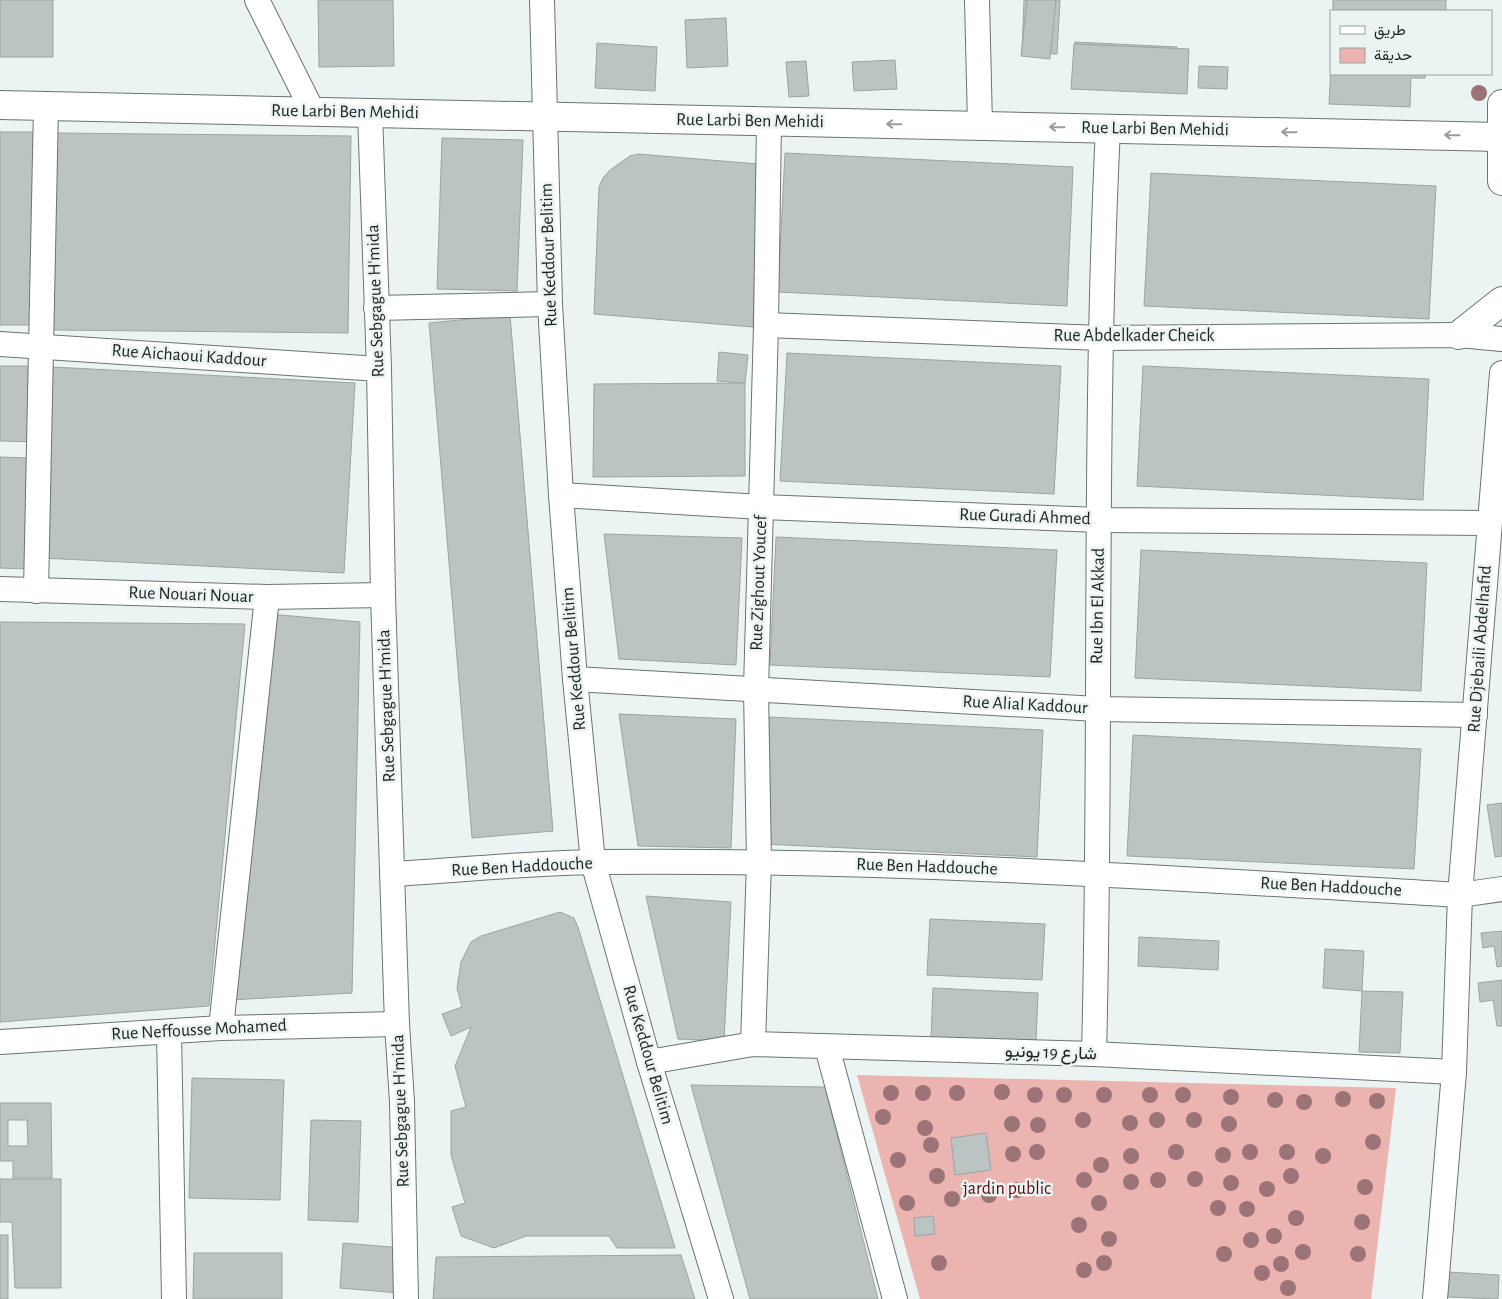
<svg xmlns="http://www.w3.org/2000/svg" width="1502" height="1299" font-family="'Alegreya Sans',Vazirmatn,sans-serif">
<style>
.green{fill:#ebb4b0}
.building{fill:#bbc3c3;stroke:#9ca4a3;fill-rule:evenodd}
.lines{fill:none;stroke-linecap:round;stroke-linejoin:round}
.street-casing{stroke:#6c7473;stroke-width:26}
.secondary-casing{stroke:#6c7473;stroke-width:30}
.street{stroke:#fff;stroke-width:24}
.secondary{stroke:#fff;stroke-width:28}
.tree{fill:#9c7377}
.oneway{stroke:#9a9c9c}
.labels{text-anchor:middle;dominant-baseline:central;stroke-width:5;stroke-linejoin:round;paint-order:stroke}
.street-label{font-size:18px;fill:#1f2222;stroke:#ebf4f3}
.park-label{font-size:18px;fill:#5b0911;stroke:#ebf4f3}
</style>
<rect width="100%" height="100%" fill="#ebf4f3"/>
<path class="green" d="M857 1075 1396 1088 1371 1299H920Z"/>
<g class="building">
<rect x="0" y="0" width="53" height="57"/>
<path d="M318 0H393L394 66 319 67Z"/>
<path d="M1024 0H1060L1057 54 1022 52Z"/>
<path d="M1027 0H1056L1050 59 1021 56Z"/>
<rect x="1333" y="0" width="113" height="11"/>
<path d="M726 18 728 66 687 68 685 20Z"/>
<path d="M1075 42 1177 47 1175 88 1073 83Z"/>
<path d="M597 43 657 47 655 91 595 88Z"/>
<path d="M1074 44 1189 49 1187 94 1071 89Z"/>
<path d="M895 60 897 89 854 91 852 62Z"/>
<path d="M806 61 809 96 789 97 786 62Z"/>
<path d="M1199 66 1228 67 1227 89 1198 88Z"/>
<path d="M1331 66V74H1425V78H1411L1410 107 1329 104Z"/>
<path d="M0 132H37L34 325H0Z"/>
<path d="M55 133 351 136 348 333 52 330Z"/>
<path d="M442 138 523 140 517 291 437 289Z"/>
<path d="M785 153 1073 167 1067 306 778 292Z"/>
<path d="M638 154 758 164 753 327 594 314 599 187 603 178 610 170 630 156Z"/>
<path d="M1151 173 1436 186 1429 319 1144 306Z"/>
<path d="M510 315 553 831 472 838 429 323Z"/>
<path d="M719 352 748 355 745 383 717 381Z"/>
<path d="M787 353 1061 366 1054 494 780 481Z"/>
<path d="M0 366H35L34 442 0 441Z"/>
<path d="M1143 366 1429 379 1423 500 1137 486Z"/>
<path d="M53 367 355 383 344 573 42 558Z"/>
<path d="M745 383V476L593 477 594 384Z"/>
<path d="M0 457 29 458 27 569 0 568Z"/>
<path d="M604 534 742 538 736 665 619 659Z"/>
<path d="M776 537 1057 550 1050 677 770 665Z"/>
<path d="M1141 550 1427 563 1421 691 1135 678Z"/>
<path d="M269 614 360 622 352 993 231 1000Z"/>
<path d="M0 622 245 624 209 1006 0 1022Z"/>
<path d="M619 714 736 719 731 848 638 846Z"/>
<path d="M769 717 1043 730 1037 857 763 844Z"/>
<path d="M1133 735 1421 749 1414 869 1127 856Z"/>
<path d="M1502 803V856L1495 857 1487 805Z"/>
<path d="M646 896 731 902 724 1041 678 1039Z"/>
<path d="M560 912 574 918 578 927 675 1248H617L609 1236H526L494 1248 461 1236 452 1207 465 1203 451 1155V1111L466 1107 455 1066 471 1027 451 1036 442 1014 462 1007 457 988 461 962 471 942 481 936Z"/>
<path d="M930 919 1045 924 1042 980 927 975Z"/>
<path d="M1502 931V966L1497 967 1494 946 1483 948 1481 933Z"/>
<path d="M1139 937 1219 941 1218 970 1138 966Z"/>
<path d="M1325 949 1364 951 1362 991 1323 988Z"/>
<path d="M1502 980V1026H1497L1493 1000 1480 1002 1478 983Z"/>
<path d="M933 988 1038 993 1036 1042 931 1037Z"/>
<path d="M1362 991 1403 992 1400 1053 1359 1052Z"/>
<path d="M192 1078 284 1080 280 1200 189 1198Z"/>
<path d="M691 1085 825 1087 878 1299H750Z"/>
<path d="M0 1103H51L52 1178H13V1161H0ZM8 1120H27L28 1146H8Z"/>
<path d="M311 1120 361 1121 358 1222 308 1220Z"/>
<path d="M986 1133 991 1170 955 1175 951 1138Z"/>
<path d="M0 1179H61V1288H15L12 1222H0Z"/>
<path d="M933 1216 935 1234 915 1236 914 1218Z"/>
<rect x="0" y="1235" width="8" height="64"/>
<path d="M343 1243 403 1248 399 1293 340 1288Z"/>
<path d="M194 1253H282V1299H193Z"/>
<path d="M681 1255 695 1299H433L436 1257Z"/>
<path d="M1448 1272 1499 1275 1498 1299 1447 1297Z"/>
</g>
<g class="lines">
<defs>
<g id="street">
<path d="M257 0 313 112"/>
<path d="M542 0 550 304 561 495 575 679 593 862 649 1062 721 1299"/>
<path d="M977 0 980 125"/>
<path d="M370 112 379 369 383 595 397 1024 402 1102 406 1299"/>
<path d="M376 308 550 304"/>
<path d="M766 325 1101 338 1459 335 1502 339"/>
<path d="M0 344 379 369"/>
<path d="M561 495 761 507 1099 520 1489 523"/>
<path d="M0 589 267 597 383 595"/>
<path d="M36 591 46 106"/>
<path d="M575 679 1097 709 1475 715"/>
<path d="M393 874C460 870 529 863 597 862 885 859 1173 878 1460 895L1502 889"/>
<path d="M221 1028 267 597"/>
<path d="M169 1032 174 1299"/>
<path d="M0 1042 221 1028 397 1024"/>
<path d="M753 1044 759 862 756 689 766 325 769 121"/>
<path d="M827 1047 895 1299"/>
<path d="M1094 1054C1102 746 1093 436 1108 128"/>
<path d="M649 1062 753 1044 1094 1054 1454 1072"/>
<path d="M1435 1299 1454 1072 1460 895 1502 373"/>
</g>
<g id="secondary">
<path d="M1502 104V181"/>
<path d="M0 105 1500 137"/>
<path d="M1459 335 1502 301"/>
</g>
</defs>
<use href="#street" class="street-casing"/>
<use href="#secondary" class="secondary-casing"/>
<use href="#street" class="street"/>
<use href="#secondary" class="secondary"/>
</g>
<g class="tree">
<circle cx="1479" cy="93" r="8"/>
<circle cx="1002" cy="1092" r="8"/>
<circle cx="891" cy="1093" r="8"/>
<circle cx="923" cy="1093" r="8"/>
<circle cx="957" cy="1093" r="8"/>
<circle cx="1035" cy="1095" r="8"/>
<circle cx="1064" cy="1095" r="8"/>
<circle cx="1104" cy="1095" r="8"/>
<circle cx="1150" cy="1095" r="8"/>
<circle cx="1183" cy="1095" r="8"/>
<circle cx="1231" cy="1097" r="8"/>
<circle cx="1343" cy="1099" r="8"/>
<circle cx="1275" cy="1100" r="8"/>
<circle cx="1377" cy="1101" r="8"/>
<circle cx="1304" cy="1102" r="8"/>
<circle cx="883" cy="1117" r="8"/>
<circle cx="1083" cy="1120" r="8"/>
<circle cx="1157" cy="1120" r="8"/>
<circle cx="1194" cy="1120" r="8"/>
<circle cx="1130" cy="1123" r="8"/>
<circle cx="1012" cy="1124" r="8"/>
<circle cx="1229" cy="1124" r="8"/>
<circle cx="1038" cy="1125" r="8"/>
<circle cx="925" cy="1128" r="8"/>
<circle cx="1373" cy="1142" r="8"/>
<circle cx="931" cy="1145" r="8"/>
<circle cx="1037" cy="1152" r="8"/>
<circle cx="1176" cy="1152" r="8"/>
<circle cx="1250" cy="1152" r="8"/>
<circle cx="1287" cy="1152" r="8"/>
<circle cx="1013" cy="1154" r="8"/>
<circle cx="1223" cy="1155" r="8"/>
<circle cx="1131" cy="1156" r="8"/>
<circle cx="1323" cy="1156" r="8"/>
<circle cx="898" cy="1160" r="8"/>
<circle cx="1101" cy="1165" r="8"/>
<circle cx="937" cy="1176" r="8"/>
<circle cx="1291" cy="1176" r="8"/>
<circle cx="1195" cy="1179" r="8"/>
<circle cx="1084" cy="1180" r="8"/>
<circle cx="1158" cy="1180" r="8"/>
<circle cx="1131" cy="1182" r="8"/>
<circle cx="1231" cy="1183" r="8"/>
<circle cx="1365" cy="1187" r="8"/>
<circle cx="1039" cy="1188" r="8"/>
<circle cx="1267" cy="1189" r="8"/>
<circle cx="1017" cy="1190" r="8"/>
<circle cx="989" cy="1195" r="8"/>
<circle cx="952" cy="1199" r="8"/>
<circle cx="907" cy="1203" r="8"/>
<circle cx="1099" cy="1203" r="8"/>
<circle cx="1218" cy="1208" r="8"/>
<circle cx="1247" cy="1209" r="8"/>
<circle cx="1296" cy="1218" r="8"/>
<circle cx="1362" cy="1222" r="8"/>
<circle cx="1079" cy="1225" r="8"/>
<circle cx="1274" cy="1236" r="8"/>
<circle cx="1109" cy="1239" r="8"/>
<circle cx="1251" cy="1240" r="8"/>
<circle cx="1303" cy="1252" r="8"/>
<circle cx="1224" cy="1254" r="8"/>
<circle cx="1358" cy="1254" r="8"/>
<circle cx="939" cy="1263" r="8"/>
<circle cx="1104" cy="1263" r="8"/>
<circle cx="1281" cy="1264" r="8"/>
<circle cx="1084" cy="1270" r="8"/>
<circle cx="1262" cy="1273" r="8"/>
<circle cx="1288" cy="1288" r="8"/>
</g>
<defs><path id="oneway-shaft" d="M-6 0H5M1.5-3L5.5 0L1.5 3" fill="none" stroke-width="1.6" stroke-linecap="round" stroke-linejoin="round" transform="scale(1.25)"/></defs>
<g class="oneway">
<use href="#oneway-shaft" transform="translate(894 124) rotate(-179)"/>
<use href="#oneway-shaft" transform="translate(1057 127) rotate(-179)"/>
<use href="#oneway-shaft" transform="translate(1289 132) rotate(-179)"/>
<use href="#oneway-shaft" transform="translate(1452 135) rotate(-179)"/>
</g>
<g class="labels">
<g class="street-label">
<text transform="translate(345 112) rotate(1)">Rue Larbi Ben Mehidi</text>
<text transform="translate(750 121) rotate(1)">Rue Larbi Ben Mehidi</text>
<text transform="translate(1155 129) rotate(1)">Rue Larbi Ben Mehidi</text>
<text transform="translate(549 255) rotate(-92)">Rue Keddour Belitim</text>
<text transform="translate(376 301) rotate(-92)">Rue Sebgague H'mida</text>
<text x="1134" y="336">Rue Abdelkader Cheick</text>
<text transform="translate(189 356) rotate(4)">Rue Aichaoui Kaddour</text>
<text transform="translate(1025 517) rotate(2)">Rue Guradi Ahmed</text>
<text transform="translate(759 583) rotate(-88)">Rue Zighout Youcef</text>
<text transform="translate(191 595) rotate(2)">Rue Nouari Nouar</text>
<text transform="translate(1098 606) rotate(-89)">Rue Ibn El Akkad</text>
<text transform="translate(1480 649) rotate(-86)">Rue Djebaili Abdelhafid</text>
<text transform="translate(574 659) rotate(-95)">Rue Keddour Belitim</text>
<text transform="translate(1025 705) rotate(3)">Rue Alial Kaddour</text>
<text transform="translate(387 706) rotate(-92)">Rue Sebgague H'mida</text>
<text transform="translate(522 867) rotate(-3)">Rue Ben Haddouche</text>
<text transform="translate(927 867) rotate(2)">Rue Ben Haddouche</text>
<text transform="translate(1331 887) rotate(3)">Rue Ben Haddouche</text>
<text transform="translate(199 1030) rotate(-3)">Rue Neffousse Mohamed</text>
<text transform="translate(1051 1053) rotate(2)">شارع 19 يونيو</text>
<text transform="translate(648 1055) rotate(74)">Rue Keddour Belitim</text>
<text transform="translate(401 1111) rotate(-92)">Rue Sebgague H'mida</text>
</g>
<g class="park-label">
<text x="1007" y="1189">jardin public</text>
</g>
</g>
<rect x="1330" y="10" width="162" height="65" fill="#ebf4f3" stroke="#99a09f"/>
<rect x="1340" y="26" width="25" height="8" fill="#ffffff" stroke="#99a09f"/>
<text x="1374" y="35" font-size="15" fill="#1f2222">طريق</text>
<rect x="1340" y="48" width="25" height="15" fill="#ebb4b0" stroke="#99a09f"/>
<text x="1374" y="60" font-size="15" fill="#1f2222">حديقة</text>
</svg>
